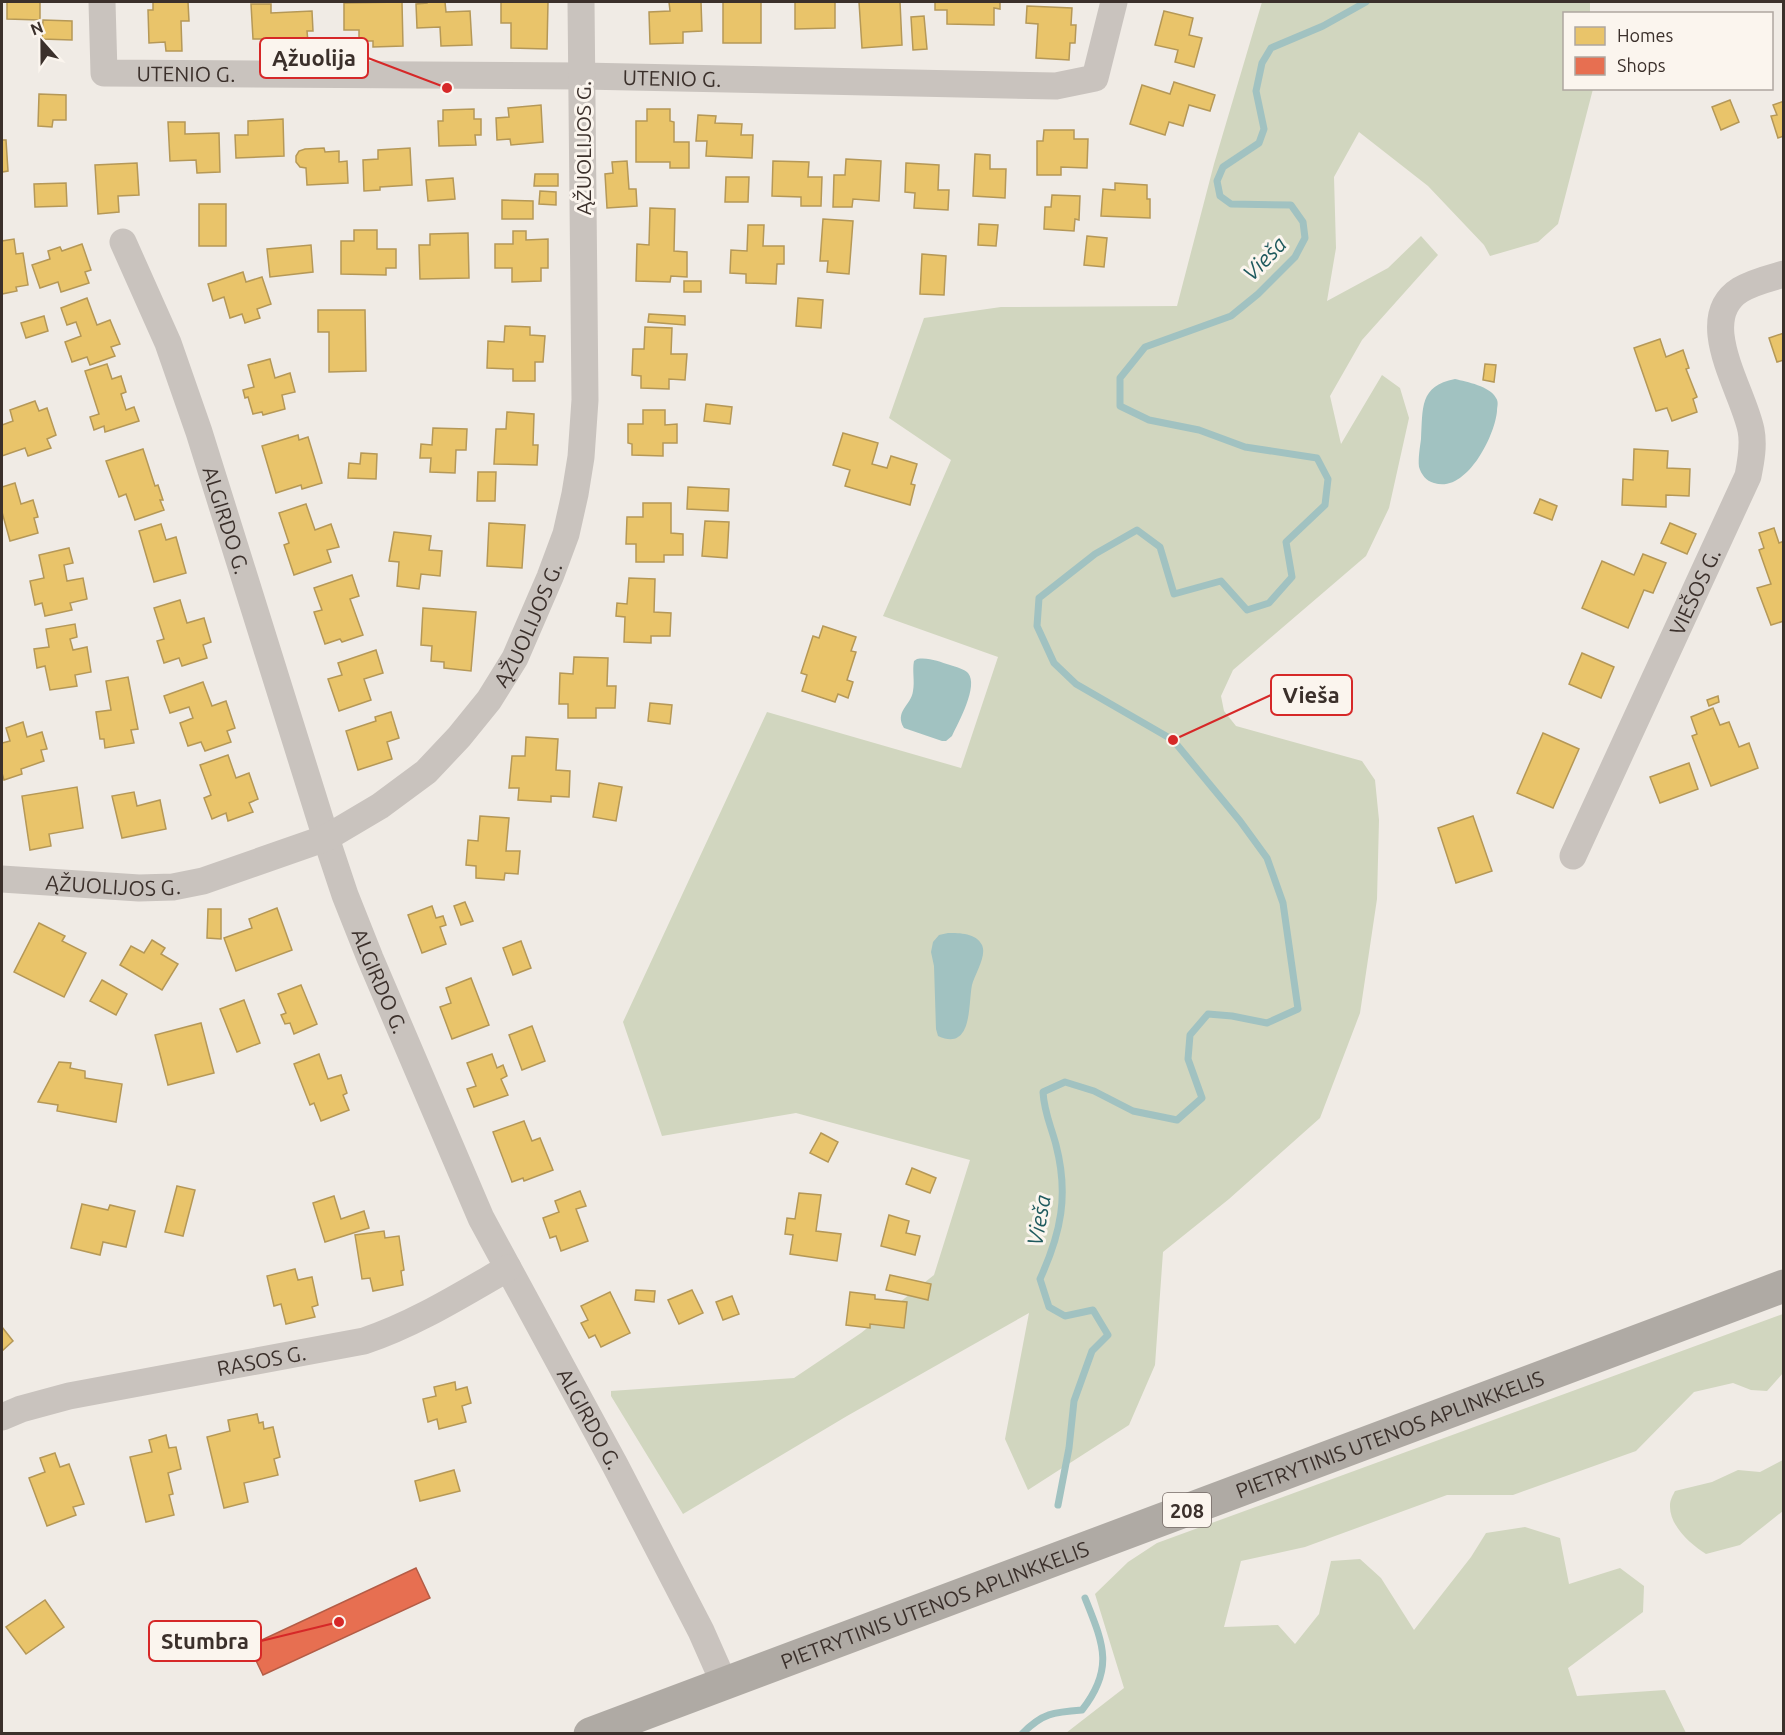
<svg xmlns="http://www.w3.org/2000/svg" width="1785" height="1735" font-family="Ubuntu,sans-serif">
<style>
.green{fill:#d1d6bf}
.water{fill:#a1c2c1}
.homes{fill:#e9c46a;stroke:#b59857;stroke-width:1.5}
.shops{fill:#e76f51;stroke:#b35c46;stroke-width:1.5}
.lines{fill:none;stroke-linecap:round;stroke-linejoin:round}
.stream{stroke:#a1c2c1;stroke-width:7}
.minor{stroke:#c9c3be;stroke-width:27}
.highway{stroke:#afaaa4;stroke-width:33}
.labels{text-anchor:middle;dominant-baseline:central;stroke-width:6;stroke-linejoin:round;paint-order:stroke}
.shield{fill:#fbf5ee;stroke:#756b66;stroke-width:1.5}
.shield-label{font-size:20px;font-weight:bold;fill:#3b302b}
.street-label{font-size:21px;fill:#3b302b;stroke:#fbf5ee}
.water-label{font-size:22px;font-style:italic;fill:#1f5a5e;stroke:#fbf5ee}
.leader{fill:none;stroke:#d62828;stroke-width:2}
.callout-dot{fill:#d62828;stroke:#fbf5ee;stroke-width:2}
.callout{fill:#fbf5ee;stroke:#d62828;stroke-width:2}
.callout-label{font-size:22px;text-anchor:middle;font-weight:bold;fill:#3b302b}
</style>
<rect width="100%" height="100%" fill="#f0ebe5"/>
<g class="green">
<path d="M1262 2H1590V13L1564 14V88L1593 89 1558 224 1538 242 1490 256 1484 245 1428 186 1359 132 1334 177 1336 248 1327 301 1388 268 1421 236 1438 255 1362 340 1330 396 1341 444 1382 375 1400 388 1409 418 1389 508 1366 556 1233 670 1221 696 1224 711 1236 726 1362 761 1375 780 1379 820 1377 899 1360 1013 1320 1118 1229 1199 1163 1252 1155 1365 1129 1425 1028 1490 1005 1439 1029 1313 847 1416 683 1514 611 1396V1391L794 1378 861 1333 934 1275 970 1160 796 1113 662 1136 623 1022 767 712 961 768 998 657 883 616 951 460 889 418 924 318 1001 307 1177 306 1214 164Z"/>
<path d="M1783 1314V1373L1767 1391 1751 1390 1733 1383 1694 1392 1636 1451 1513 1495H1447L1305 1547 1241 1561 1224 1627 1278 1625 1295 1644 1319 1614 1331 1561 1360 1559 1381 1578 1414 1630 1471 1557 1486 1533 1525 1527 1560 1538 1569 1584 1620 1568 1644 1586 1643 1612 1568 1668 1577 1696 1665 1690 1686 1733H1066L1124 1688 1095 1594 1128 1562 1157 1543Z"/>
<path d="M1783 1460V1511L1740 1545 1706 1554C1690 1544 1669 1525 1670 1505 1670 1500 1673 1495 1675 1491L1712 1482 1738 1470 1760 1472Z"/>
</g>
<g class="water">
<path d="M1455 379C1467 382 1490 386 1496 398 1499 402 1497 407 1497 411 1495 436 1466 494 1434 483 1426 481 1421 474 1419 467 1418 458 1420 447 1421 439 1423 408 1419 386 1455 379Z"/>
<path d="M917 659C929 657 940 662 950 665 956 667 964 669 968 673 979 686 958 723 952 736L946 741H942L904 728C894 711 911 706 913 691 915 681 912 671 914 661Z"/>
<path d="M948 933C960 933 976 933 982 945 987 956 975 974 972 985 968 1004 973 1052 938 1036L936 1029 934 966 931 952 933 942 939 935Z"/>
</g>
<g class="homes">
<path d="M7 2H40V20L7 19Z"/>
<path d="M153 2H188L189 21H181L182 51H166L165 42 149 43 148 10H153Z"/>
<path d="M402 2 403 46 373 47V41H359V30H344V3Z"/>
<path d="M427 2H445L446 12 470 11 472 45 441 46 440 27 417 28 416 4 427 3Z"/>
<path d="M501 2H548L547 49 511 48V23H501Z"/>
<path d="M669 2H701L702 31 683 32V43L650 44 649 12 670 11Z"/>
<rect x="723" y="2" width="38" height="41"/>
<path d="M795 2H835V28L795 29Z"/>
<path d="M859 2H900L902 45 862 48Z"/>
<path d="M935 2H1000V9L994 8V25L947 24V10H935Z"/>
<path d="M251 4H271V13L312 11 313 31H307L308 42 262 44V39H253Z"/>
<path d="M1027 6 1072 8 1071 25H1076L1075 43H1070L1069 60 1036 58 1038 24 1026 23Z"/>
<path d="M1164 11 1193 18 1189 35 1202 38 1194 67 1175 62 1178 50 1155 45Z"/>
<path d="M924 16 927 49 913 50 911 17Z"/>
<path d="M43 20 72 21V40L42 39Z"/>
<path d="M1174 82 1215 95 1210 111 1189 105 1183 126 1169 122 1165 135 1130 124 1142 85 1170 94Z"/>
<path d="M39 94 66 95V120H53L52 127 38 126Z"/>
<path d="M1730 100 1739 122 1721 130 1712 107Z"/>
<path d="M1784 101V136L1778 138 1771 116 1777 115 1773 105Z"/>
<path d="M541 105 543 142 511 145 510 139 497 140 496 118 509 117 508 108Z"/>
<path d="M474 109V119H481V135H475L476 145 439 146 438 121H443V110Z"/>
<path d="M647 109H670V121L674 122V142H689V168H670V162H636V121H647Z"/>
<path d="M698 115 716 116 715 123 742 124 741 135H753L752 158 706 156 707 141H696Z"/>
<path d="M283 119 284 156 236 158 235 135H248V121Z"/>
<path d="M168 122H185V134L219 133 220 172 197 173 196 160 170 161Z"/>
<path d="M1044 130H1074V139H1088L1087 168 1061 167V175H1037V141H1043Z"/>
<path d="M2 140H6L8 171 2 172Z"/>
<path d="M324 148 325 152 339 151V162L347 161 348 183 307 185 306 168 300 167 296 162V156L299 151 305 149Z"/>
<path d="M410 148 412 185 380 187V190L364 191 363 160 378 159V150Z"/>
<path d="M975 154 990 155V169H1006L1005 198 973 196Z"/>
<path d="M846 159 881 161 879 201 853 199 852 207H833L834 175H845Z"/>
<path d="M627 161 629 189H636L637 206 607 208 605 174 613 173 612 162Z"/>
<path d="M773 161 809 162 808 177H822L821 206H801V197L772 196Z"/>
<path d="M137 163 139 195 118 196 119 212 98 214 95 165Z"/>
<path d="M906 163 939 165 938 190H949L948 210 914 208 915 193 905 192Z"/>
<path d="M535 174H558V186H534Z"/>
<path d="M726 177H749L748 202H725Z"/>
<path d="M453 178 455 199 428 201 426 180Z"/>
<path d="M66 183 67 206 35 207 34 184Z"/>
<path d="M1115 183 1147 185V199H1150V218L1101 216 1103 189 1115 190Z"/>
<path d="M540 191 556 192V205L539 204Z"/>
<path d="M1052 195 1080 196 1079 220 1075 219 1074 231 1044 229 1045 207H1051Z"/>
<path d="M502 200 533 201V219H502Z"/>
<rect x="199" y="204" width="27" height="42"/>
<path d="M650 208 675 209 674 251 687 252V277L671 276 670 282 636 281 637 244 649 245Z"/>
<path d="M823 219 853 221 849 274 827 272 828 261H820Z"/>
<path d="M979 224 998 225 996 246 978 245Z"/>
<path d="M748 225H764L763 246H784V264H777L776 284 746 283V274L730 273 731 250 747 251Z"/>
<path d="M354 230H377V249H396V268H386V275L341 274V241H354Z"/>
<path d="M513 231H526V240L548 239V268H541V281L512 282V268H495V244H513Z"/>
<path d="M468 233 469 278 420 279 419 245H430V234Z"/>
<path d="M1087 236 1107 238 1104 267 1084 265Z"/>
<path d="M14 239 16 254 23 253 28 285 16 287 17 291 2 294V241Z"/>
<path d="M82 244 91 270 85 272 89 283 61 292 58 282 40 288 32 265 50 259 48 251 60 247 62 251Z"/>
<path d="M311 245 313 272 270 277 267 249Z"/>
<path d="M922 254 946 256 944 295 920 294Z"/>
<path d="M243 272 246 282 262 277 271 304 257 309 260 318 245 323 242 314 230 318 224 297 213 301 208 284Z"/>
<rect x="684" y="281" width="17" height="11"/>
<path d="M87 298 97 325 110 320 120 344 111 347 115 356 90 365 87 357 72 362 65 342 81 336 76 322 67 325 61 308Z"/>
<path d="M798 298 823 300 821 328 796 326Z"/>
<path d="M318 310H365L366 371 329 372V332H318Z"/>
<path d="M649 314 685 316V325L648 322Z"/>
<path d="M44 316 48 331 26 338 21 323Z"/>
<path d="M505 326 530 327V335L545 336 543 362H535V381H513V369L487 368 488 341 504 342Z"/>
<path d="M645 327 672 328 671 354H687L685 380 669 379V389L641 388V376L632 375 633 349H644Z"/>
<path d="M1784 333V360L1777 362 1769 338Z"/>
<path d="M1660 339 1666 357 1683 350 1689 368 1686 369 1697 397 1693 399 1697 412 1672 421 1667 408 1656 411 1634 348Z"/>
<path d="M270 359 275 378 290 373 295 392 282 395 285 409 263 415 262 412 253 414 248 397 245 398 243 390 254 387 248 365Z"/>
<path d="M107 364 112 379 121 376 126 392 121 394 126 410 134 407 139 421 105 432 104 426 94 430 90 417 99 414 85 371Z"/>
<path d="M1485 364 1496 365 1494 382 1483 380Z"/>
<path d="M35 401 39 411 47 408 56 435 47 439 51 448 28 456 25 448 2 456V425L13 421 10 410Z"/>
<path d="M706 404 732 407 730 424 704 421Z"/>
<path d="M643 410H665V425L677 424V443H663V456L632 455V444L628 443V424H643Z"/>
<path d="M507 412 534 414 533 445H538L537 465 494 464 496 429H506Z"/>
<path d="M433 428 467 429 466 450H456L455 473 430 472 431 458H420L421 444 432 445Z"/>
<path d="M843 433 878 443 872 464 887 468 891 456 917 464 911 484 915 485 910 505 845 486 850 470 833 465Z"/>
<path d="M298 435 299 440 308 437 322 483 302 489 301 485 276 493 262 446Z"/>
<path d="M143 449 155 486 158 485 163 500H160L164 510 135 520 126 494 119 497 106 461Z"/>
<path d="M1634 449 1668 451 1667 468 1690 469 1689 496 1666 495V507L1622 505 1623 479 1633 480Z"/>
<path d="M361 453 377 454 376 479 348 478 349 463 360 464Z"/>
<path d="M478 472H496L495 501H477Z"/>
<path d="M15 483 21 504 33 500 38 517 34 518 38 533 10 541 2 512V487Z"/>
<path d="M688 487 729 489 728 511 687 509Z"/>
<path d="M1540 499 1557 506 1552 520 1534 513Z"/>
<path d="M643 503H671V533L683 534V555H664V562H636V544H626L627 517H643Z"/>
<path d="M306 504 315 530 331 524 339 547 327 550 331 562 294 575 284 545 289 543 279 513Z"/>
<path d="M705 521 729 522 727 558 702 556Z"/>
<path d="M489 523 525 525 522 568 487 566Z"/>
<path d="M1670 523 1696 534 1687 554 1661 543Z"/>
<path d="M161 524 166 540 176 537 186 573 154 582 139 531Z"/>
<path d="M1774 528 1779 543 1784 541V621L1771 625 1757 588 1771 584 1759 550 1764 548 1759 533Z"/>
<path d="M394 532 431 536 429 550 442 551 440 576 421 574 419 589 397 586 399 562 389 561Z"/>
<path d="M69 548 73 563 64 565 67 581 83 578 87 599 70 603 72 610 45 616 42 603 35 605 30 581 44 578 39 555Z"/>
<path d="M1643 554 1666 563 1653 593 1644 590 1628 628 1582 608 1602 561 1634 575Z"/>
<path d="M352 575 359 596 350 599 363 635 342 642 340 639 325 644 314 612 322 610 314 588Z"/>
<path d="M629 578 655 579 654 612 671 613 670 636H651V643L624 642 625 617 616 616 617 603 627 604Z"/>
<path d="M180 600 187 623 204 618 211 642 203 645 207 658 182 666 179 658 164 663 157 641 164 639 154 608Z"/>
<path d="M423 608 476 612 471 671 444 668V662L431 661 432 646 421 645Z"/>
<path d="M75 624 77 637 70 639 73 650 87 647 91 672 75 675 77 686 50 690 45 666 37 668 34 649 49 647 46 629Z"/>
<path d="M823 626 856 637 851 651 856 652 847 680 853 682 848 698 838 694 835 702 802 691 807 675 801 673 813 636 819 638Z"/>
<path d="M376 650 383 673 364 679 371 700 339 711 328 679 342 675 338 663Z"/>
<path d="M1582 653 1614 667 1601 698 1569 684Z"/>
<path d="M574 657 608 658 607 686H616L615 708H596V718H568V704H559L560 673 573 674Z"/>
<path d="M128 677 138 729 131 730 134 743 105 748 104 739H100L96 712 111 710 106 681Z"/>
<path d="M203 682 212 706 226 701 235 728 227 731 231 742 205 751 201 742 188 746 180 723 193 718 189 707 170 713 164 696Z"/>
<path d="M1718 696 1719 702 1709 706 1707 700Z"/>
<path d="M650 703 672 705 670 724 648 721Z"/>
<path d="M1713 708 1720 725 1729 722 1739 747 1749 743 1758 768 1711 786 1692 736 1697 734 1691 717Z"/>
<path d="M391 712 399 738 387 742 392 759 358 770 346 731 376 721 375 717Z"/>
<path d="M23 722 27 737 42 732 47 749 41 750 44 761 21 769 22 774 4 780 2 773V743L10 741 6 728Z"/>
<path d="M1543 733 1579 749 1553 808 1517 793Z"/>
<path d="M526 737 558 739 556 770 570 771 569 797 551 796V802L518 800 519 788H509L512 756H525Z"/>
<path d="M228 755 236 778 249 773 258 799 249 803 253 812 228 821 226 813 212 819 204 798 211 795 200 765Z"/>
<path d="M1689 763 1698 789 1660 803 1650 777Z"/>
<path d="M599 783 622 787 616 821 593 817Z"/>
<path d="M77 787 83 828 49 834 51 846 30 850 22 796Z"/>
<path d="M134 792 137 806 160 800 166 829 122 838 112 796Z"/>
<path d="M480 816 509 818 506 851H520L518 874 505 873 504 880 476 878V866L466 865 468 840 478 841Z"/>
<path d="M1473 816 1492 871 1456 883 1438 828Z"/>
<path d="M465 902 473 921 461 925 454 906Z"/>
<path d="M432 906 436 918 443 916 446 925 440 927 446 944 422 953 408 915Z"/>
<path d="M277 908 292 950 236 971 224 938 252 928 249 919Z"/>
<path d="M208 909H221V939L207 938Z"/>
<path d="M39 923 65 936 62 941 86 953 64 997 14 972Z"/>
<path d="M152 940 165 948 161 954 178 964 162 990 120 965 131 946 144 953Z"/>
<path d="M521 941 531 968 513 975 503 948Z"/>
<path d="M471 978 489 1025 452 1039 440 1007 451 1003 446 988Z"/>
<path d="M102 980 127 994 116 1015 90 1001Z"/>
<path d="M301 985 317 1024 294 1034 290 1023 285 1024 281 1015 286 1013 278 994Z"/>
<path d="M244 1000 260 1043 237 1052 220 1009Z"/>
<path d="M201 1023 214 1073 168 1085 155 1035Z"/>
<path d="M532 1026 545 1061 522 1070 509 1035Z"/>
<path d="M319 1054 328 1079 341 1075 347 1093 343 1095 349 1110 321 1121 314 1103 310 1105 294 1064Z"/>
<path d="M492 1054 497 1068 503 1065 507 1076 501 1079 508 1095 474 1107 467 1089 476 1086 467 1063Z"/>
<path d="M59 1062 71 1063 70 1068 85 1071V1078L122 1084 116 1122 57 1111 58 1105 38 1102Z"/>
<path d="M524 1121 532 1141 540 1138 553 1170 524 1181 523 1178 512 1182 493 1132Z"/>
<path d="M821 1133 838 1142 828 1162 810 1153Z"/>
<path d="M912 1168 936 1178 930 1193 906 1184Z"/>
<path d="M177 1186 195 1190 183 1236 165 1232Z"/>
<path d="M580 1191 586 1206 576 1209 588 1241 561 1251 556 1236 550 1238 543 1218 559 1212 555 1201Z"/>
<path d="M799 1193 821 1195 816 1231 841 1234 837 1261 790 1254 793 1235 785 1234 787 1218 795 1219Z"/>
<path d="M334 1196 341 1219 364 1211 369 1228 325 1242 313 1203Z"/>
<path d="M82 1204 108 1210 110 1205 135 1211 126 1247 103 1242 100 1255 71 1248Z"/>
<path d="M889 1215 909 1221 906 1233 920 1236 915 1255 881 1246Z"/>
<path d="M384 1231 385 1238 399 1236 404 1270 401 1271 403 1285 373 1291 370 1278 362 1279 355 1235Z"/>
<path d="M295 1269 298 1280 312 1277 318 1305 312 1307 315 1317 286 1324 281 1304 274 1306 267 1276Z"/>
<path d="M890 1275 931 1284 928 1300 886 1290Z"/>
<path d="M636 1290 655 1291 654 1302 635 1300Z"/>
<path d="M692 1290 703 1313 679 1324 668 1300Z"/>
<path d="M610 1292 630 1333 601 1347 595 1335 589 1338 581 1323 588 1320 581 1306Z"/>
<path d="M850 1292 875 1295V1299L907 1302 904 1328 870 1324V1328L846 1325Z"/>
<path d="M732 1296 739 1314 723 1320 716 1302Z"/>
<path d="M2 1327 13 1341 2 1351Z"/>
<path d="M455 1382 456 1390 467 1387 471 1403 462 1406 466 1422 439 1429 437 1419 428 1422 423 1399 436 1396 434 1387Z"/>
<path d="M257 1414 259 1423 263 1422 264 1429 273 1427 280 1457 274 1459 278 1475 244 1483 248 1502 224 1508 207 1437 230 1431 228 1420Z"/>
<path d="M166 1435 169 1448 176 1447 181 1469 168 1473 173 1494 169 1495 174 1515 146 1522 130 1457 152 1452 149 1440Z"/>
<path d="M55 1453 60 1467 69 1464 84 1504 73 1507 76 1515 47 1526 29 1478 45 1472 40 1458Z"/>
<path d="M454 1470 460 1491 420 1501 415 1481Z"/>
<path d="M45 1600 64 1627 26 1654 6 1627Z"/>
</g>
<path class="shops" d="M416 1568 430 1598 263 1675 249 1646Z"/>
<g class="lines">
<g class="stream">
<path d="M1058 1505 1069 1448 1074 1401 1092 1351 1108 1335 1093 1310 1065 1316 1049 1307 1040 1279C1061 1233 1069 1195 1056 1145 1051 1126 1044 1112 1043 1092L1065 1082 1094 1091 1133 1111 1177 1120 1202 1098 1188 1059 1190 1035 1208 1014 1232 1016 1267 1023 1298 1009 1283 903 1267 858 1240 821 1173 740 1076 684 1054 663 1037 626 1039 598 1095 554 1137 530 1160 547 1174 594 1221 581 1247 610 1269 603 1292 577 1286 542 1325 505 1328 479 1317 458 1245 447 1199 430 1149 420 1120 406V378L1145 347 1231 316 1258 294 1295 257 1305 238 1303 222 1291 205 1231 204 1220 196 1217 181 1223 167 1259 143 1264 129 1256 91 1262 63 1271 48 1323 26 1366 2"/>
<path d="M1022 1734C1042 1713 1054 1712 1082 1710 1115 1668 1103 1643 1085 1598"/>
</g>
<g class="minor">
<path id="s1" d="M102 2 104 73 582 76 1056 86 1095 78 1114 2"/>
<path id="s2" d="M123 242 168 343 199 432 326 838 345 895 370 958 481 1218 615 1465 701 1631 724 1683"/>
<path id="s3" d="M1573 856 1748 476C1751 461 1754 445 1751 430 1743 390 1694 319 1740 290 1753 282 1770 278 1784 274"/>
<path id="s4" d="M2 879 139 888 173 887 203 881 326 838 380 806 426 772 459 737 489 700 515 658 550 577 566 534 575 494 581 457 585 400 581 2"/>
<path id="s5" d="M2 1417 21 1409 69 1396 364 1341C415 1324 461 1295 508 1268"/>
</g>
<path class="highway" id="s6" d="M590 1734 1784 1286"/>
</g>
<g class="labels">
<rect class="shield" x="1163" y="1493" width="48" height="34" rx="4.5"/>
<g class="shield-label">
<text x="1187" y="1510">208</text>
</g>
<g class="street-label">
<text stroke="none"><textPath href="#s1" startOffset="153">UTENIO G.</textPath></text>
<text stroke="none"><textPath href="#s1" startOffset="639">UTENIO G.</textPath></text>
<text transform="translate(583 148) rotate(-90)">ĄŽUOLIJOS G.</text>
<text stroke="none"><textPath href="#s2" startOffset="297">ALGIRDO G.</textPath></text>
<text stroke="none"><textPath href="#s3" startOffset="291">VIEŠOS G.</textPath></text>
<text stroke="none"><textPath href="#s4" startOffset="633">ĄŽUOLIJOS G.</textPath></text>
<text stroke="none"><textPath href="#s4" startOffset="111">ĄŽUOLIJOS G.</textPath></text>
<text stroke="none"><textPath href="#s2" startOffset="783">ALGIRDO G.</textPath></text>
<text stroke="none"><textPath href="#s5" startOffset="266">RASOS G.</textPath></text>
<text stroke="none"><textPath href="#s2" startOffset="1269">ALGIRDO G.</textPath></text>
<text stroke="none"><textPath href="#s6" startOffset="854">PIETRYTINIS UTENOS APLINKKELIS</textPath></text>
<text stroke="none"><textPath href="#s6" startOffset="368">PIETRYTINIS UTENOS APLINKKELIS</textPath></text>
</g>
<g class="water-label">
<text transform="translate(1264 258) rotate(-46)">Vieša</text>
<text transform="translate(1038 1220) rotate(-80)">Vieša</text>
</g>
</g>
<path class="leader" d="M447 88L368 58M1173 740L1271 695M339 1622L261 1641"/>
<g class="callout-dot">
<circle cx="447" cy="88" r="6"/>
<circle cx="1173" cy="740" r="6"/>
<circle cx="339" cy="1622" r="6"/>
</g>
<g class="callout">
<rect x="260" y="38" width="108" height="40" rx="6"/>
<rect x="1271" y="675" width="81" height="40" rx="6"/>
<rect x="149" y="1621" width="112" height="40" rx="6"/>
</g>
<g class="callout-label">
<text x="314" y="66">Ąžuolija</text>
<text x="1311" y="703">Vieša</text>
<text x="205" y="1649">Stumbra</text>
</g>
<rect width="1785" height="1735" fill="none" stroke="#3b302b" stroke-width="6"/>
<rect x="1563" y="12" width="210" height="78" fill="#fbf5ee" stroke="#aea6a0" stroke-width="1.5"/>
<rect x="1575" y="27" width="30" height="18" fill="#e9c46a" stroke="#aea6a0" stroke-width="1.5"/>
<text x="1617" y="42" font-size="18" fill="#3b302b">Homes</text>
<rect x="1575" y="57" width="30" height="18" fill="#e76f51" stroke="#aea6a0" stroke-width="1.5"/>
<text x="1617" y="72" font-size="18" fill="#3b302b">Shops</text>
<g transform="translate(42 42) rotate(339)" stroke="#fbf5ee" stroke-width="4.5" paint-order="stroke">
<path d="M0-4.5L10 22L0 15L-10 22Z" fill="#3b302b"/>
<text y="-9" font-size="16" font-weight="bold" text-anchor="middle" fill="#3b302b">N</text>
</g>
</svg>
